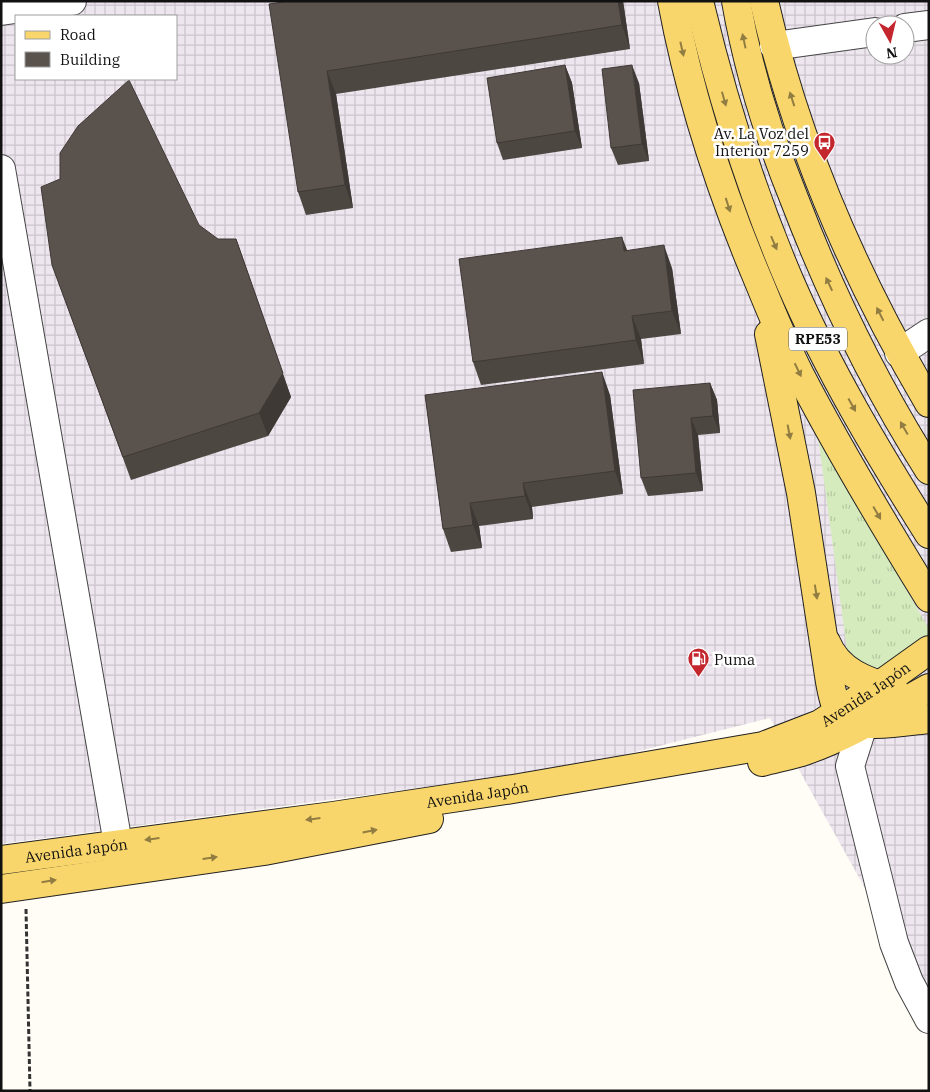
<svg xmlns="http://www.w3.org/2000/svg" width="930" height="1092" font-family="'IBM Plex Serif',serif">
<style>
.industrial{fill:url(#industrial-grid);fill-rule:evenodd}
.grass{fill:url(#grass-tufts)}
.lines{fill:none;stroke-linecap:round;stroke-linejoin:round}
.minor-casing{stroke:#444;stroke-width:30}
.major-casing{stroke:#222;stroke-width:30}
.path{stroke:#333;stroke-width:3;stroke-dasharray:5 2.5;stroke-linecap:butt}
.minor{stroke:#fff;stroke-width:28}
.major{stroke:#f9d66b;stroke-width:28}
.wall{fill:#4d4742}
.shaded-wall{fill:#3f3936}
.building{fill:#5a524d;stroke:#3f3936}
.oneway{fill:#917d42}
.labels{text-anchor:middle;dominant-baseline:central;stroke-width:5;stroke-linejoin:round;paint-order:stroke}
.shield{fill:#fff;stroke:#585858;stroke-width:1}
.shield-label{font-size:14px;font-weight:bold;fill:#111}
.poi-label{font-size:15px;fill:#111;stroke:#fff;text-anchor:end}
.street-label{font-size:15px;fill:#111;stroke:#fff}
</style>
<defs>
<pattern id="industrial-grid" width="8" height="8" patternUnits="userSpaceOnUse" patternTransform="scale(1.25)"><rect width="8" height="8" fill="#eee6ef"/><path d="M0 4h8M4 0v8" fill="none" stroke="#cbc4cc"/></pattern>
<pattern id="grass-tufts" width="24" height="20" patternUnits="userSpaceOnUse" patternTransform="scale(1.25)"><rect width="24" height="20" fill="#d5ebbd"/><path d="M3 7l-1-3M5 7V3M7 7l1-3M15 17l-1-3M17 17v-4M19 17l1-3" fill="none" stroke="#b6c8a1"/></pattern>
</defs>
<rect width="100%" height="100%" fill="#fffdf5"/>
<path class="industrial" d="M1 1H929V1003L770 718 580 766 1 844ZM16 16H176V79H16ZM875 25H905V55H875Z"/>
<path class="grass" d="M818 437 929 629V645L878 677 864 668 847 650Z"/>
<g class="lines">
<defs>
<g id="minor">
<path d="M1 11 72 1"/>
<path d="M905 28 929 25"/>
<path d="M774 46 875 32"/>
<path d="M1 169 122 867"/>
<path d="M899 353 929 333"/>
<path d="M863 725 850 766 894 943 909 982 929 1019"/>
</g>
<g id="major">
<path d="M672 1C690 98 721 192 759 282 772 314 785 345 800 375 840 452 884 525 929 598"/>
<path d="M699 1C722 98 751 191 790 282 828 370 878 453 929 534"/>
<path d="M736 1C748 70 769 137 795 201 831 295 875 385 929 470"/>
<path d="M764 1C796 143 855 278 929 403"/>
<path d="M769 334 801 493 828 669C830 682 832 699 838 711 850 733 908 721 929 719"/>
<path d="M826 642C838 672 866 681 894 690"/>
<path d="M762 762C777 758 793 755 807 750 850 735 889 710 929 688"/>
<path id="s1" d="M1 860 333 816 513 789 763 746 820 724 880 685 929 650"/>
<path d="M1 889 264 851 429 819"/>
</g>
</defs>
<use href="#minor" class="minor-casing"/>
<use href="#major" class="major-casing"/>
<path class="path" d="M26 909 30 1091"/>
<use href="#minor" class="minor"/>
<use href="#major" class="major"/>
</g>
<g class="wall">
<path d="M290 1H623L630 49 336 94 353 208 306 215 298 192Z"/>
<path d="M565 65 572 83 582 148 503 160 497 143Z"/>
<path d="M639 83 649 161 618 165 611 148Z"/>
<path d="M218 239H236L291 397 268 436 131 480 52 265Z"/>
<path d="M627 250 672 268 681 334 641 339 644 364 481 385 473 362Z"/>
<path d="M710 383 717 400 720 433 698 435 703 491 648 496 641 478Z"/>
<path d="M425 395H610L623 494 532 507 533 519 479 526 482 548 451 552 443 529Z"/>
</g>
<g class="shaded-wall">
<path d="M618 1H623L630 49 622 25Z"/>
<path d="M565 65 572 83 582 148 575 131Z"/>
<path d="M632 65 639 83 649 161 642 144Z"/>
<path d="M327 71 336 94 353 208 345 185Z"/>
<path d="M622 237 631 260 624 251Z"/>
<path d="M236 239 291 397 268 436 259 413Z"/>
<path d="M664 245 672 268 681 334 672 311Z"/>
<path d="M632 316 641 339 644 364 636 340Z"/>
<path d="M602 372 610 395 623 494 615 471Z"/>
<path d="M710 383 717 400 720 433 713 416Z"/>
<path d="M691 418 698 435 703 491 696 473Z"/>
<path d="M523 483 532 507 533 519 525 496Z"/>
<path d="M470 503 479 526 482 548 473 525Z"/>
</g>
<g class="building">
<path d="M290 1H618L622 25 327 71 345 185 298 192 269 4Z"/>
<path d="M565 65 575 131 497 143 487 78Z"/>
<path d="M632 65 642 144 611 148 602 69Z"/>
<path d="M129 80 199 225 218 239H236L283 373 259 413 123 457 52 265 41 187 60 179V153L78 126Z"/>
<path d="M622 237 624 251 664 245 672 311 632 316 636 340 473 362 459 259Z"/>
<path d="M602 372 615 471 523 483 525 496 470 503 473 525 443 529 425 395Z"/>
<path d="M710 383 713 416 691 418 696 473 641 478 633 390Z"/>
</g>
<defs><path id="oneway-solid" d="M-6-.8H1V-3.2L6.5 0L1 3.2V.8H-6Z" transform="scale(1.25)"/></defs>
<g class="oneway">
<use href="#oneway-solid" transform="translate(744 41) rotate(-102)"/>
<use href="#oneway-solid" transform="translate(682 49) rotate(77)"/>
<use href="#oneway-solid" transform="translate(724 99) rotate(74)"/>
<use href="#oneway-solid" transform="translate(792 99) rotate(-108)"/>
<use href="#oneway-solid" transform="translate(728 205) rotate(72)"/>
<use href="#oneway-solid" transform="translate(774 243) rotate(67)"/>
<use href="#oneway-solid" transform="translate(829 284) rotate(-115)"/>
<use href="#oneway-solid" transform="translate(880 314) rotate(-117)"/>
<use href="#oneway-solid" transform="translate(798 370) rotate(64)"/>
<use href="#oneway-solid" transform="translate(852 405) rotate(61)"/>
<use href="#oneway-solid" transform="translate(904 428) rotate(-120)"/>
<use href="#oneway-solid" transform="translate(789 432) rotate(79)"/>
<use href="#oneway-solid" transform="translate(877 513) rotate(60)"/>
<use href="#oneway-solid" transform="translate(816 592) rotate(81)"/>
<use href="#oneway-solid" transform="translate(313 819) rotate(173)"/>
<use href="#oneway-solid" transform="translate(370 831) rotate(-11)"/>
<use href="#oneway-solid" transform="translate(152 839) rotate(173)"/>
<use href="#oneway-solid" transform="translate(210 858) rotate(-8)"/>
<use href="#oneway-solid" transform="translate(49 881) rotate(-9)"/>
</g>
<defs>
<symbol id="bus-pin" viewBox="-11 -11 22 30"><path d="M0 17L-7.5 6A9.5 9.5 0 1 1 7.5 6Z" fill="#c4262e" stroke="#fff"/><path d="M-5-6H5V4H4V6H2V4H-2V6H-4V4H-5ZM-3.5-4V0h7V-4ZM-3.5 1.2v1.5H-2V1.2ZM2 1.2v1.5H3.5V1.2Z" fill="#fff"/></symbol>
<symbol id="fuel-pin" viewBox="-11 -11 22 30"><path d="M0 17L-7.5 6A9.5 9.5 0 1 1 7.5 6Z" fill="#c4262e" stroke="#fff"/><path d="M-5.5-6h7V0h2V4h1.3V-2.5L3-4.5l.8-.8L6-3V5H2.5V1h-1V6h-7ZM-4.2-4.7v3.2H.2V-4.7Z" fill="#fff"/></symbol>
</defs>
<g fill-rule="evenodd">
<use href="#bus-pin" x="812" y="130" width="25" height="34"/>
<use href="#fuel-pin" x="686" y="646" width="25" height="34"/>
</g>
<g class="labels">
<rect class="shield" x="789" y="327.5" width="58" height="23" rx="4"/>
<g class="shield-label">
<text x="818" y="339">RPE53</text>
</g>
<g class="poi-label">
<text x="809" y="133">Av. La Voz del<tspan x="809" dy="17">Interior 7259</tspan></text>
<text x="714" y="659" text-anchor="start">Puma</text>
</g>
<g class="street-label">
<text stroke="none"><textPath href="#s1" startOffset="886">Avenida Japón</textPath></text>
<text stroke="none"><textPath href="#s1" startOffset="481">Avenida Japón</textPath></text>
<text stroke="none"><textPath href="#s1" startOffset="76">Avenida Japón</textPath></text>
</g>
</g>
<rect width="930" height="1092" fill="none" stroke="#111111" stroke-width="5"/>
<rect x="15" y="15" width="162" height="65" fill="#ffffff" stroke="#a0a0a0"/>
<rect x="25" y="31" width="25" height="8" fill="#f9d66b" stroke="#a0a0a0"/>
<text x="60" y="40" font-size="15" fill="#111111">Road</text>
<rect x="25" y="52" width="25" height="15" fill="#5a524d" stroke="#a0a0a0"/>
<text x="60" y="65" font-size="15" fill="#111111">Building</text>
<g transform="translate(890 40) rotate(172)"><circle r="24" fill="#ffffff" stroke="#a0a0a0"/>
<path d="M0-4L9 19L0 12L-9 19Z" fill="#c4262e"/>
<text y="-8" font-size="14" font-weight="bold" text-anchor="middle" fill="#111111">N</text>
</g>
</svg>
